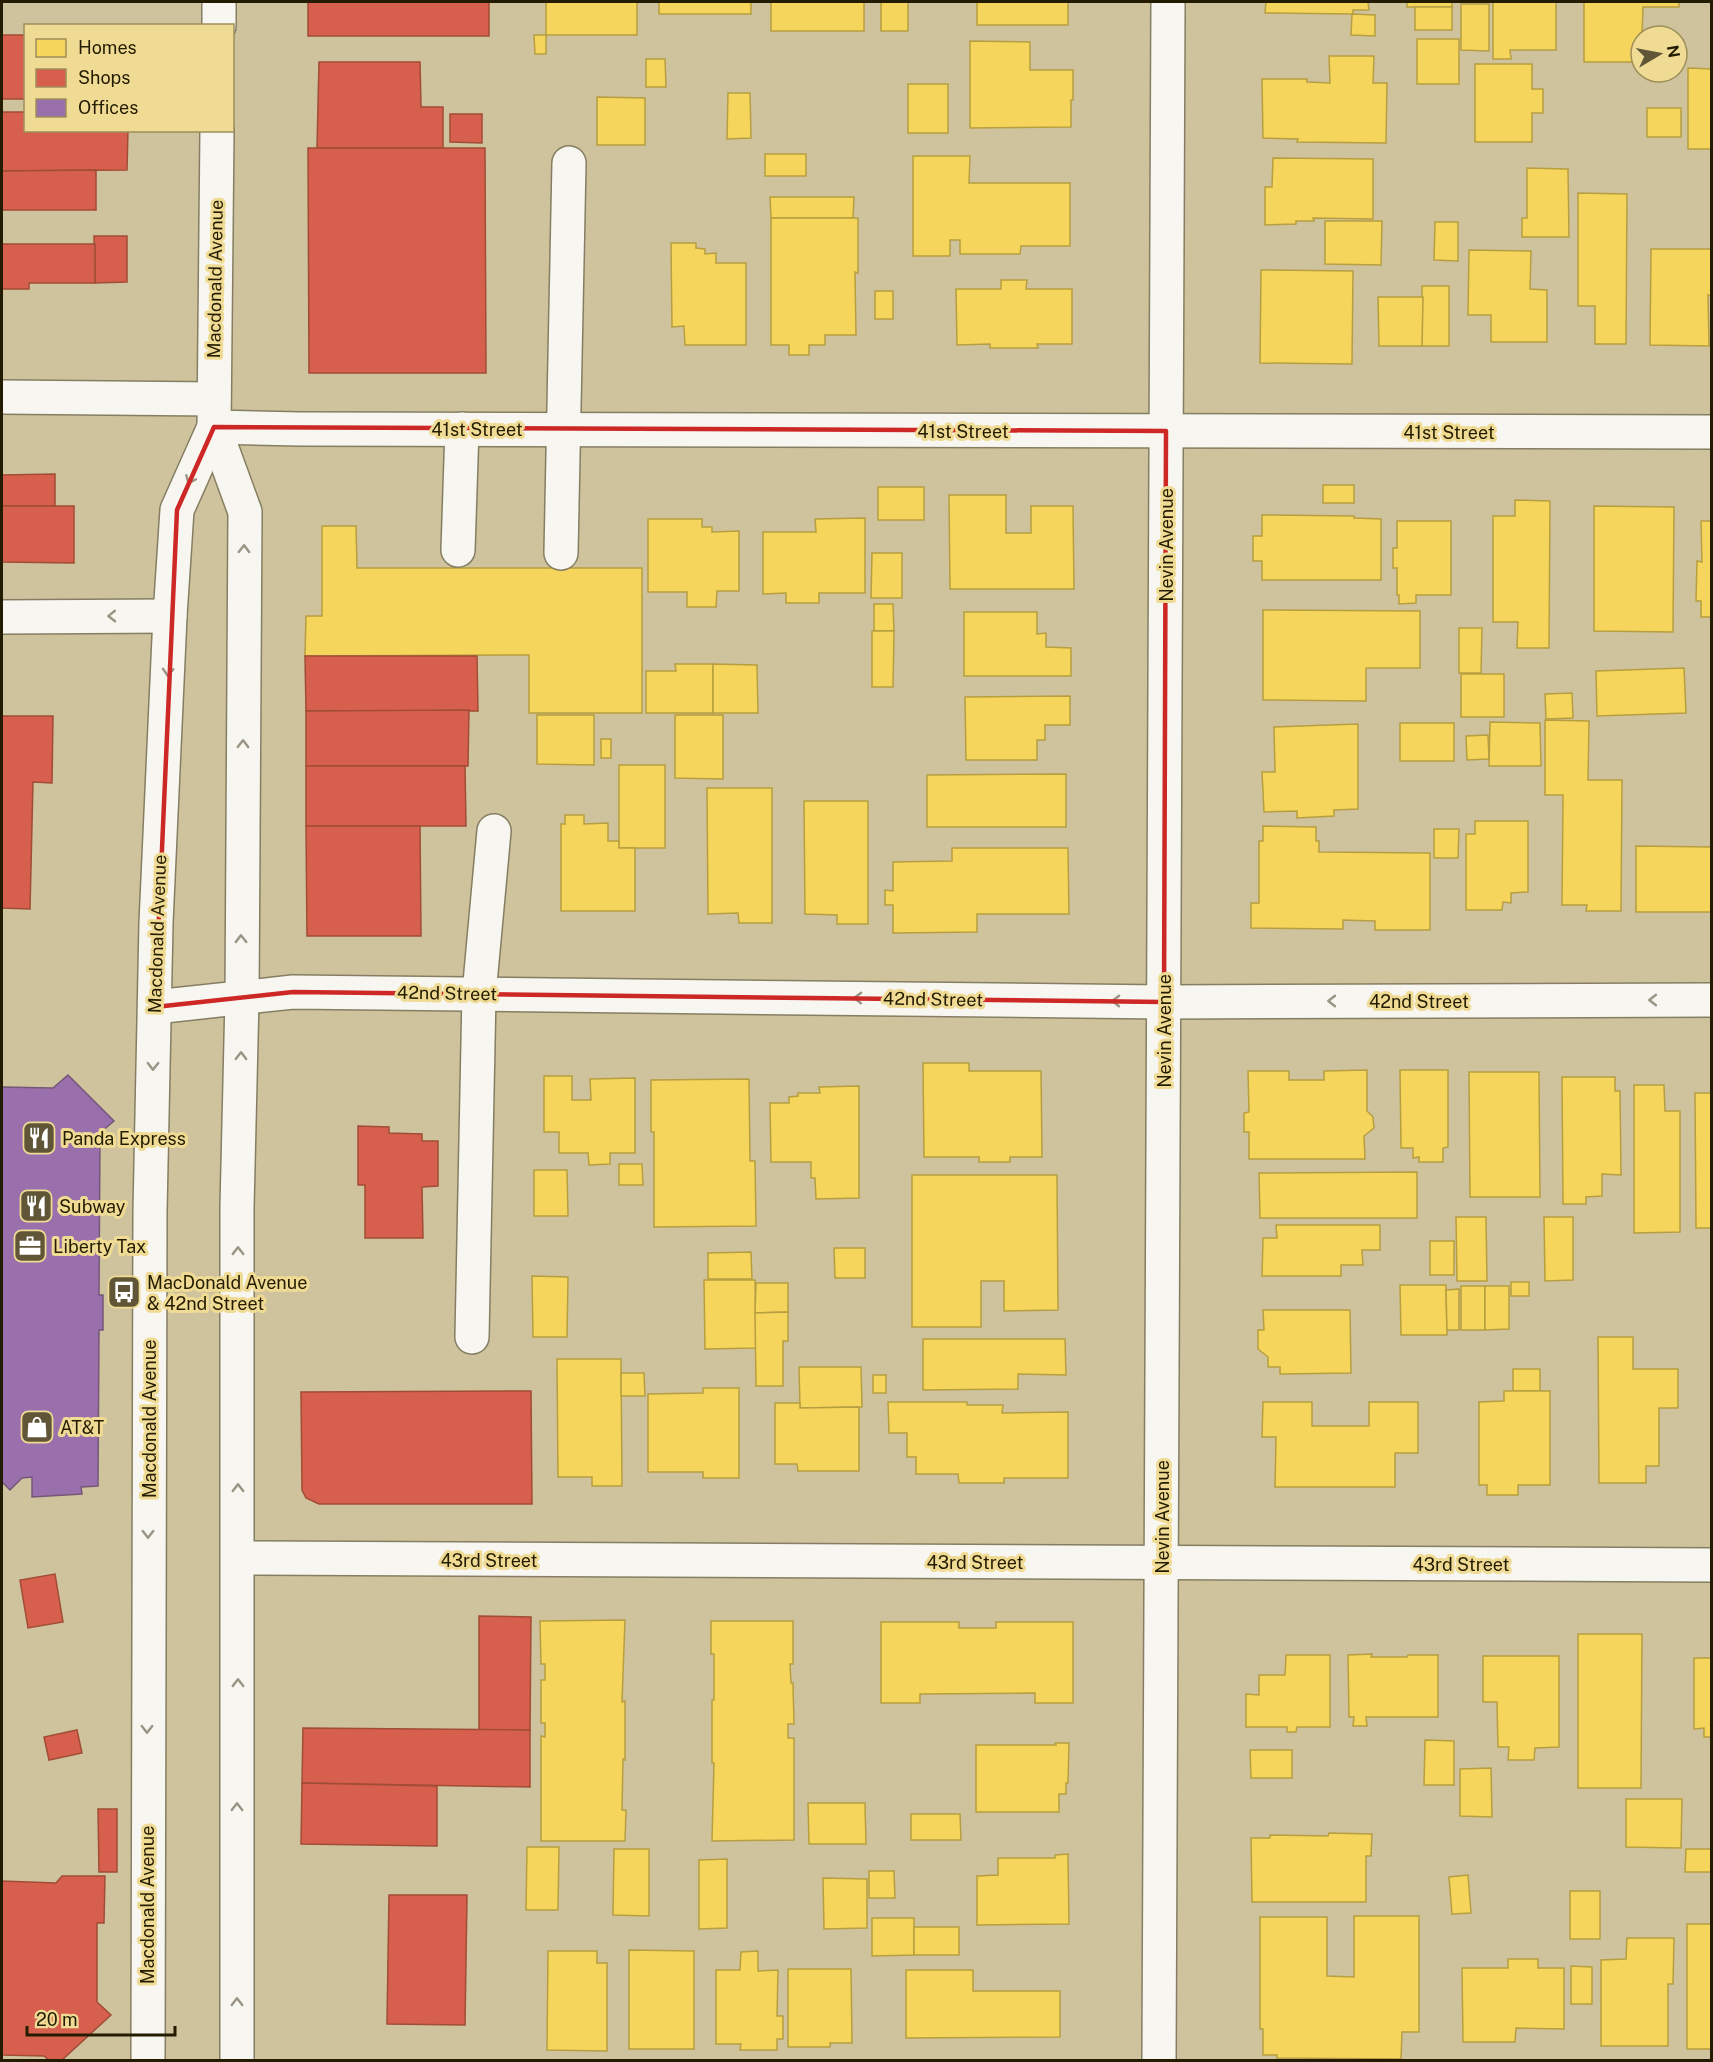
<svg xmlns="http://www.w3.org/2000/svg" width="1713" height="2062" font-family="'Public Sans',sans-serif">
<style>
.homes{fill:#f6d55c;stroke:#b79e40;stroke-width:1.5}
.shops{fill:#d6604d;stroke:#a14c36;stroke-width:1.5}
.offices{fill:#9970ab;stroke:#765778;stroke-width:1.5}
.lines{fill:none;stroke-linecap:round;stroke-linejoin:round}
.minor-casing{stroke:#857e62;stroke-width:36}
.minor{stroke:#f8f6f0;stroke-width:33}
.oneway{stroke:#999484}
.marked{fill:none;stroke:#cd2726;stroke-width:4.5;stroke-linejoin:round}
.labels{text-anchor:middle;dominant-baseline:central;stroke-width:6;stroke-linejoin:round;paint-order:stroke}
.street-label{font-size:18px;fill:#241c00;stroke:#f0db95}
.poi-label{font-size:18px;fill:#241c00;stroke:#f0db95;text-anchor:start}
</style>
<rect width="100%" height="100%" fill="#cec39d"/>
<g class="homes">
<rect x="546" y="2" width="91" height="33"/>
<rect x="659" y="2" width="92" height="12"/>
<rect x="771" y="2" width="93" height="29"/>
<rect x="881" y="2" width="27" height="29"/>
<rect x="977" y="2" width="91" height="23"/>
<path d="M1266 2H1376H1368L1369 10H1353V14L1265 13Z"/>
<rect x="1407" y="2" width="45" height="5"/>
<path d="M1493 2H1556V50H1510L1511 59H1493Z"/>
<path d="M1584 2H1679V7H1643L1641 62H1584Z"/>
<path d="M1461 4H1489V51L1461 50Z"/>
<rect x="1415" y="7" width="37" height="23"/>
<path d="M1352 14 1375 15V36L1351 35Z"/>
<path d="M534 35H546V54H535Z"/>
<rect x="1417" y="39" width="42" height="45"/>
<path d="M970 41 1030 42V70H1073V100H1071V127L970 128Z"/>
<path d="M1329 56H1374L1373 83H1387L1386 143 1297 142 1298 139 1263 138 1262 79H1307V82L1330 83Z"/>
<path d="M646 59H665L666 87H646Z"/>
<path d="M1475 64H1532V89H1543V113H1532V142H1475Z"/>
<path d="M1688 68 1712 69V149H1688Z"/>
<rect x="908" y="84" width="40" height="49"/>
<path d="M728 93H750L751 138 727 139Z"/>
<path d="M597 97 645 98V145H597Z"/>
<rect x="1647" y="108" width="34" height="29"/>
<rect x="765" y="154" width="41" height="22"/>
<path d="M913 156H970L969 183H1070V246H1021L1020 254H960V240H950V256H913Z"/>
<path d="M1273 158 1373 159V219L1313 218 1314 221H1296V224L1265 225V187H1272Z"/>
<path d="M1527 168 1568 169 1569 237H1522V218H1527Z"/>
<path d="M1578 193 1627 194 1626 344H1595V306H1578Z"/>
<path d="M770 197H854L853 218H771Z"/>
<path d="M771 218H858V273L855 272 856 335H825V345H809V355H789V345H771Z"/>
<path d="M1325 221H1382L1381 265 1325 264Z"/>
<path d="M1435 222H1458V261L1434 260Z"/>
<path d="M671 243H696V248L705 249V254L716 253V263H746V345H685L684 326 672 327Z"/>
<path d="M1651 249H1712V296L1708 295 1709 346 1650 345Z"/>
<path d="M1469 250 1531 251 1530 289 1547 290V342H1491V315H1468Z"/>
<path d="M1261 270 1353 271 1352 364 1260 363Z"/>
<path d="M1001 280H1027L1026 289H1072V344H1037L1038 348H990V344L957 345 956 289H1001Z"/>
<rect x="1422" y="286" width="27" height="60"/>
<rect x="875" y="291" width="18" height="28"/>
<path d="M1378 297H1423L1422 346H1379Z"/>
<rect x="1323" y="485" width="31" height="18"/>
<rect x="878" y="487" width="46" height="33"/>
<path d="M949 495H1006V533H1031V506H1073L1074 589H950Z"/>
<path d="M1515 500 1550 501 1549 648H1517L1518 622H1493V516H1515Z"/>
<path d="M1594 506 1674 507 1673 632 1594 631Z"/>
<path d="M1262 515 1354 516V518L1381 519V580H1262V561H1253V536H1262Z"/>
<path d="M865 518V593H819V603H786V593L763 594V532H816L815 519Z"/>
<path d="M648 519H702V527H712V532L739 531V591H717L716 607H687V592H648Z"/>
<path d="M1397 521H1451V595H1416V603L1399 604V595H1397V568H1393V548H1397Z"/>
<path d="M1701 521H1712V617H1701V601H1696L1697 561 1702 562Z"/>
<path d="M322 526H356L357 568H642V713H529V655L305 656 306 616H322Z"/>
<path d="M872 553H902V598H871Z"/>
<path d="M874 604H893L894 631H874Z"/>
<path d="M1263 610 1420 611V668H1366V701L1263 700Z"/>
<path d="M964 612H1037V634L1046 633V647L1071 648V676H964Z"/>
<path d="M1459 628H1482L1481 673H1459Z"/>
<path d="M872 631H894L893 687H872Z"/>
<path d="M675 664H713V713H646V671H676Z"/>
<path d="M713 664 757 665 758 713H713Z"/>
<path d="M1684 668 1686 713 1597 716 1596 671Z"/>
<rect x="1461" y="674" width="43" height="43"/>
<path d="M1572 693 1573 718 1546 719 1545 694Z"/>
<path d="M1070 696V725H1045V740H1037V760H966L965 697Z"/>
<path d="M537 715H594V765L537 764Z"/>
<path d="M675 715H723V779L675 778Z"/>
<path d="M1545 720 1589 721 1588 780H1622L1621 911H1586L1587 905H1562L1563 795H1545Z"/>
<path d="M1490 722 1540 723 1541 766H1489Z"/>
<rect x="1400" y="723" width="54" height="38"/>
<path d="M1358 724V809L1334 810V816L1297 818V811L1264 812 1262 772H1275L1274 727Z"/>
<path d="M1488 735 1489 759 1467 760 1466 736Z"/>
<rect x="601" y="739" width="10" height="19"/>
<rect x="619" y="765" width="46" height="83"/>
<path d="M1066 774V827H927V775Z"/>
<path d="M707 788H772V923H739L738 913 708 914Z"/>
<path d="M804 801H868V924H837V915L805 914Z"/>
<path d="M565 815H584V824L608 823V841H619V848H635V911H561V824H565Z"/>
<path d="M1475 821H1528V892L1511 893V903L1503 902 1502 910H1466V834H1475Z"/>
<path d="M1263 826 1316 827V841H1319V852L1430 853V930H1375V921L1343 920V929L1251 928V903H1259V841H1263Z"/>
<path d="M1434 829H1459L1458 858H1434Z"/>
<path d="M1636 846 1712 847V912H1636Z"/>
<path d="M952 848H1068L1069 914H977V932L893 933V905H885V890L893 891V862L952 861Z"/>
<path d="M923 1063H969V1071H1041L1042 1157H1010V1162H979V1157H924Z"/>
<path d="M1367 1070V1111L1373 1117 1374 1128 1364 1136 1365 1159H1249V1132H1244V1113L1249 1112 1248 1071H1289V1080H1324V1071Z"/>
<path d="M1400 1070H1448V1147L1443 1148V1162H1419V1157L1413 1158V1148H1401Z"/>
<path d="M1469 1072H1539L1540 1197H1470Z"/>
<path d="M544 1076H572V1100H591L590 1079 635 1078V1153H610V1164L589 1165 588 1153H559V1132H544Z"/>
<path d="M1562 1077H1615V1091H1620L1621 1175 1602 1174V1196L1586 1197V1204H1563Z"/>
<path d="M749 1079 750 1161H755L756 1226 654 1227V1132H651V1080Z"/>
<path d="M1634 1085H1664L1665 1111H1680V1232L1634 1233Z"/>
<path d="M859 1086V1198L816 1199 815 1178H811V1162H771L770 1103H789V1097L798 1096V1093H820L819 1087Z"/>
<path d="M1695 1093H1712V1228H1696Z"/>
<path d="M619 1164H642L643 1185H619Z"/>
<path d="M534 1170H567L568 1216H534Z"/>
<path d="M1417 1172V1218H1260L1259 1173Z"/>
<path d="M912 1175H1057L1058 1310 1004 1311V1281H981V1327H912Z"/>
<path d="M1456 1217H1486L1487 1281H1457Z"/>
<path d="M1544 1217H1573V1280L1545 1281Z"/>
<path d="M1276 1225H1380V1250H1362L1363 1265H1341V1276H1262L1263 1238H1277Z"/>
<rect x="1430" y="1241" width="24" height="34"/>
<path d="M834 1248H865V1278H835Z"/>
<path d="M751 1252 752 1279H708V1253Z"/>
<path d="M532 1276 568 1277 567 1337H533Z"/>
<path d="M704 1280H755L756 1348 705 1349Z"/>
<rect x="1511" y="1282" width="18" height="14"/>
<path d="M756 1283H788V1312L755 1313Z"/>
<path d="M1400 1285H1446L1447 1335H1401Z"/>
<rect x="1461" y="1286" width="24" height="44"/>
<path d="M1485 1286H1509V1329L1485 1330Z"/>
<path d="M1459 1289V1330H1447L1446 1290Z"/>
<path d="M1263 1310H1350L1351 1373 1280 1374V1367H1268V1357L1258 1349V1330H1264Z"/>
<path d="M788 1312V1341H783V1386H756L755 1313Z"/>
<path d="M1598 1337H1633V1369H1678V1408H1659V1466H1646V1483H1599Z"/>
<path d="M923 1339H1065L1066 1375 1018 1374V1389L923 1390Z"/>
<path d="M557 1359H621L622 1486H592V1477H558Z"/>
<path d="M799 1367H861L862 1407 800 1408Z"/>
<rect x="1513" y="1369" width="27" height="22"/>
<path d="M621 1373H644L645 1396H621Z"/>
<rect x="873" y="1375" width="13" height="18"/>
<path d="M703 1388H739V1478H703V1472H648V1394L703 1393Z"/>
<path d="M1504 1391H1550V1485H1518V1495H1487V1485H1479V1402L1504 1401Z"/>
<path d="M888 1402H967V1405H1003L1002 1413 1068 1412V1478H1004V1483H959L958 1474H916V1457H907V1433H889Z"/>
<path d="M1263 1402H1312V1426H1369V1402H1418V1453H1395V1487H1275L1276 1437H1262Z"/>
<path d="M775 1403H800V1408L859 1407V1471H798L797 1464H775Z"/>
<path d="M625 1620 622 1702 625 1701V1760L623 1759 622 1810H626L625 1841H541V1736L545 1737V1723H541V1680H545V1664H541L540 1621Z"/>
<path d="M711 1621H793V1664H790L791 1683H793L794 1724H788V1738H794V1840L712 1841 714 1763H712V1700H714V1654H711Z"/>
<path d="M881 1622H959V1628H996V1622H1073V1703H1035V1693L920 1694V1703H881Z"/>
<path d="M1578 1634H1642L1641 1788H1578Z"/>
<path d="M1372 1654 1371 1657H1407L1408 1655H1438V1717H1366L1367 1726H1353L1354 1717H1349L1348 1655Z"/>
<path d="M1286 1655H1330V1727H1297L1296 1732H1287V1727H1246V1694L1259 1695V1675H1285Z"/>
<path d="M1483 1656H1559V1747L1535 1748 1534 1760H1508L1509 1747H1498L1497 1702H1483Z"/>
<path d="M1694 1658H1712V1737H1704V1728L1694 1729Z"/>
<path d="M1425 1740 1454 1741V1785H1424Z"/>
<path d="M1055 1743H1069L1068 1783H1066V1794H1059V1812H976V1745H1056Z"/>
<path d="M1250 1750H1292V1778H1251Z"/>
<path d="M1491 1768 1492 1817 1460 1816V1769Z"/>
<path d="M1626 1799H1682L1681 1848 1626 1847Z"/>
<path d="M808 1803H865L866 1844H809Z"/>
<path d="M911 1814H960L961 1840H911Z"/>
<path d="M1329 1833 1372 1834 1371 1856H1366V1902H1252L1251 1838H1270V1835L1328 1836Z"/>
<path d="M527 1847H559L558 1910H526Z"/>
<path d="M614 1849H649V1916L613 1915Z"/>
<path d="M1686 1849H1712V1872H1685Z"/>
<path d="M1068 1854 1069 1924 977 1925V1876L998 1875V1858H1055V1855Z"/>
<path d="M727 1859V1928L699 1929V1860Z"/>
<path d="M869 1871H894L895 1898H869Z"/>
<path d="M1468 1875 1471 1913 1452 1914 1449 1877Z"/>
<path d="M823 1878 867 1879V1928L824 1929Z"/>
<rect x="1570" y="1891" width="30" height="48"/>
<path d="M1354 1916H1419V2032H1402L1401 2059 1277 2058V2055H1263V2029H1260V1917H1327V1976L1354 1977Z"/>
<path d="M872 1918H914V1955L872 1956Z"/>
<rect x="1687" y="1924" width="25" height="125"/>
<rect x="914" y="1927" width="45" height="28"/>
<path d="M1627 1938H1674L1673 1984H1668V2046H1601V1960L1626 1959Z"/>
<path d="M629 1950 694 1951V2049H629Z"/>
<path d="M548 1951H597V1963H607V2051L547 2050Z"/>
<path d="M758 1951V1971L778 1970 777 2016H783V2039H777V2050H740L741 2044H716V1970H740L741 1952Z"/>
<path d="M1508 1959H1538V1968H1564V2029L1516 2028 1515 2042H1463L1462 1968H1508Z"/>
<path d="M1571 1966 1592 1967V2004H1571Z"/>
<path d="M788 1969H851L852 2043H830V2047H788Z"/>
<path d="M906 1970H973V1991H1060V2037L906 2038Z"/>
</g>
<g class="shops">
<rect x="308" y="2" width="181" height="34"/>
<rect x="2" y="35" width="24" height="64"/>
<path d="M319 62H420L421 107H443V148H317Z"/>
<path d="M2 112H26V130H128L127 170 2 171Z"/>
<path d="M450 114H482V143L450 142Z"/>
<path d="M308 148H485L486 373H309Z"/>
<path d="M96 170V210H2V171Z"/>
<path d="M94 236H127V282L95 283Z"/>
<path d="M2 244H95V283H29V289H2Z"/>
<path d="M55 474V506H2V475Z"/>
<path d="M2 506H74V563L2 562Z"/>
<path d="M305 656H477L478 711H306Z"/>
<path d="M469 710 468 766H306V711Z"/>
<path d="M2 716H53L52 783 33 782 30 909 2 908Z"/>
<path d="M306 766H465L466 826H306Z"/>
<path d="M306 826H420L421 936H307Z"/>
<path d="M358 1126 389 1127V1133L422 1134V1141H438V1186L422 1187 423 1238H365V1185H358Z"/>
<path d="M531 1391 532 1504H319L306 1498 302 1490 301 1392Z"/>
<path d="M55 1574 63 1622 28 1628 20 1580Z"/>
<path d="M479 1616 531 1617 530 1730H479Z"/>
<path d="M303 1728 530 1730V1787L302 1783Z"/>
<path d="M77 1730 82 1753 49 1760 44 1737Z"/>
<path d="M302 1783 437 1786V1846L301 1844Z"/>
<path d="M98 1809H117V1872H99Z"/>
<path d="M62 1876H105L104 1923H97V2002L111 2015 62 2060H49L44 2056 2 2055V1881L56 1883Z"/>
<path d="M389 1895H467L465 2025 387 2024Z"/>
</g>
<path class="offices" d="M68 1075 114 1121 100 1133 99 1295H103V1330H99L98 1486 81 1487 82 1494 32 1497V1477L22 1478 10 1490 2 1482V1087L53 1088Z"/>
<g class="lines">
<defs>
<g id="minor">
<path d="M219 26V2"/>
<path d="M217 130 214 427 245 512 242 998 237 1207V2060"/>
<path d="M2 397 214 399"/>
<path d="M214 427 300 429 1712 432"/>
<path d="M458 550 462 429"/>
<path d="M561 553 569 163"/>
<path d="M2 617 170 616"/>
<path d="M155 1007 293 992 1164 1002 1712 1000"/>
<path d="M472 1337 479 994 494 831"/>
<path d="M238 1558 1712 1565"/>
<path d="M148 2060 150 1212 156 923 170 616 177 510 214 427"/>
<path d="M1159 2060 1168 2"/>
</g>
</defs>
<use href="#minor" class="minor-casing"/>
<use href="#minor" class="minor"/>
</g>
<defs><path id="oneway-chevron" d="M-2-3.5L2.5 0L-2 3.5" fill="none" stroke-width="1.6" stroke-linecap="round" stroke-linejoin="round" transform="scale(1.5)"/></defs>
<g class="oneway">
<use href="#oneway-chevron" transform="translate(190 480) rotate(113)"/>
<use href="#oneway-chevron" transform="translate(244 549) rotate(-89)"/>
<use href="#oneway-chevron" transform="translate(112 616) rotate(179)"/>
<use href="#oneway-chevron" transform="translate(168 672) rotate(93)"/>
<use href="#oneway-chevron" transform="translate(243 744) rotate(-89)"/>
<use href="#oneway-chevron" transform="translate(241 939) rotate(-91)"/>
<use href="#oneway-chevron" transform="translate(858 998) rotate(-179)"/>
<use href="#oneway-chevron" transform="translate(1653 1000) rotate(180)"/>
<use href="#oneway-chevron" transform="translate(1116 1001) rotate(-179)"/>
<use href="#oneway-chevron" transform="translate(1332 1001) rotate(180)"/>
<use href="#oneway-chevron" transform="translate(241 1056) rotate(-89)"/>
<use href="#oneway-chevron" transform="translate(153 1066) rotate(91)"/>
<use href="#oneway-chevron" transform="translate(238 1251) rotate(-90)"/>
<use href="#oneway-chevron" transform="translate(238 1488) rotate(-90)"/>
<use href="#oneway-chevron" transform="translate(148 1534) rotate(90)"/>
<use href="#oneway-chevron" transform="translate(238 1683) rotate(-90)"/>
<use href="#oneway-chevron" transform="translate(147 1729) rotate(90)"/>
<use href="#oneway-chevron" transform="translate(237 1807) rotate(-90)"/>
<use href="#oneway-chevron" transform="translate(237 2002) rotate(-90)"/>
</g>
<path class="marked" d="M214 427 1166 431 1164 1002 293 992 155 1007 177 510Z"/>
<defs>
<symbol id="restaurant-square" viewBox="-11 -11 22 22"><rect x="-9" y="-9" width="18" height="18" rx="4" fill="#605637" stroke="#f0db95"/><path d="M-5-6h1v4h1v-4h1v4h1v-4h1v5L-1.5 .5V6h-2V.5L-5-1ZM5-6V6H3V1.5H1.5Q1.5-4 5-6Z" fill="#fff"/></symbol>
<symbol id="office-square" viewBox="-11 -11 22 22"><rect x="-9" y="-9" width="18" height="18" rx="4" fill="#605637" stroke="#f0db95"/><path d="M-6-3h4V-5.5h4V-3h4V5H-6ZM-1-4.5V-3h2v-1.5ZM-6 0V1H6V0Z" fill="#fff"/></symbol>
<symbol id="bus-square" viewBox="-11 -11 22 22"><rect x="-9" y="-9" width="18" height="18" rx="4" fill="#605637" stroke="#f0db95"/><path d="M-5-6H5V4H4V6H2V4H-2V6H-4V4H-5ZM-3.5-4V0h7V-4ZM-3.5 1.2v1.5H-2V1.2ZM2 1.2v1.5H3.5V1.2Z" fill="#fff"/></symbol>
<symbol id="shop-square" viewBox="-11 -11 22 22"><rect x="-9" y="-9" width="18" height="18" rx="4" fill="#605637" stroke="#f0db95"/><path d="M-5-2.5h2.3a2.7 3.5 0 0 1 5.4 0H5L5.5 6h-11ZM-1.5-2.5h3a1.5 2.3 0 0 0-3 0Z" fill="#fff"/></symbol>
</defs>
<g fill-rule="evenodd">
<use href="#restaurant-square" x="20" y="1119" width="38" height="38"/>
<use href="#restaurant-square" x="17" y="1187" width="38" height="38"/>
<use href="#office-square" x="11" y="1227" width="38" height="38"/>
<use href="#bus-square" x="105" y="1273" width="38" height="38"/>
<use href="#shop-square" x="18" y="1408" width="38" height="38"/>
</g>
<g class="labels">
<g class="street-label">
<text transform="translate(215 279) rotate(-89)">Macdonald Avenue</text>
<text x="477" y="429">41st Street</text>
<text x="963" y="431">41st Street</text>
<text x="1449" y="432">41st Street</text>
<text transform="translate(1166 545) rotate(-90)">Nevin Avenue</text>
<text transform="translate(157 934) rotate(-88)">Macdonald Avenue</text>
<text transform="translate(447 993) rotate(1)">42nd Street</text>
<text transform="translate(933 999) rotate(1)">42nd Street</text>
<text x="1419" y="1001">42nd Street</text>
<text transform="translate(1164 1031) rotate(-90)">Nevin Avenue</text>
<text transform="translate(149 1419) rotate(-90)">Macdonald Avenue</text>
<text transform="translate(1162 1517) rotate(-90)">Nevin Avenue</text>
<text x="489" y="1560">43rd Street</text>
<text x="975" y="1562">43rd Street</text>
<text x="1461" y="1564">43rd Street</text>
<text transform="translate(147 1905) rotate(-90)">Macdonald Avenue</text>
</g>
<g class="poi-label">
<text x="62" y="1138">Panda Express</text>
<text x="59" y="1206">Subway</text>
<text x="53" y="1246">Liberty Tax</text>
<text x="147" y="1282">MacDonald Avenue<tspan x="147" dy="21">&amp; 42nd Street</tspan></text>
<text x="60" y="1427">AT&amp;T</text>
</g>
</g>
<rect width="1713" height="2062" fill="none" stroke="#241c00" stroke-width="6"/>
<rect x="24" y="24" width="210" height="108" fill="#f0db95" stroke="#9e8f59" stroke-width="1.5"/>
<rect x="36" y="39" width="30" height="18" fill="#f6d55c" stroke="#9e8f59" stroke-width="1.5"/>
<text x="78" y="54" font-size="18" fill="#241c00">Homes</text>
<rect x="36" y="69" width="30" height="18" fill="#d6604d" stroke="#9e8f59" stroke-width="1.5"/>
<text x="78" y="84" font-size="18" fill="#241c00">Shops</text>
<rect x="36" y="99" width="30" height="18" fill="#9970ab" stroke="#9e8f59" stroke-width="1.5"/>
<text x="78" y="114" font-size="18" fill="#241c00">Offices</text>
<g transform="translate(1659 54) rotate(80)"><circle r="28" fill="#f0db95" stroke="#9e8f59" stroke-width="1.5"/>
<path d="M0-4.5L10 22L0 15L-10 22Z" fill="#605637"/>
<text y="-9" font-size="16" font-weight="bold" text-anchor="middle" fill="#241c00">N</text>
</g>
<path d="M27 2026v9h148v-9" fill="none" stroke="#241c00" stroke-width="3"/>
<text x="36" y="2026" font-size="18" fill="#241c00" stroke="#f0db95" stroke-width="4.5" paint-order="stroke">20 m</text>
</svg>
